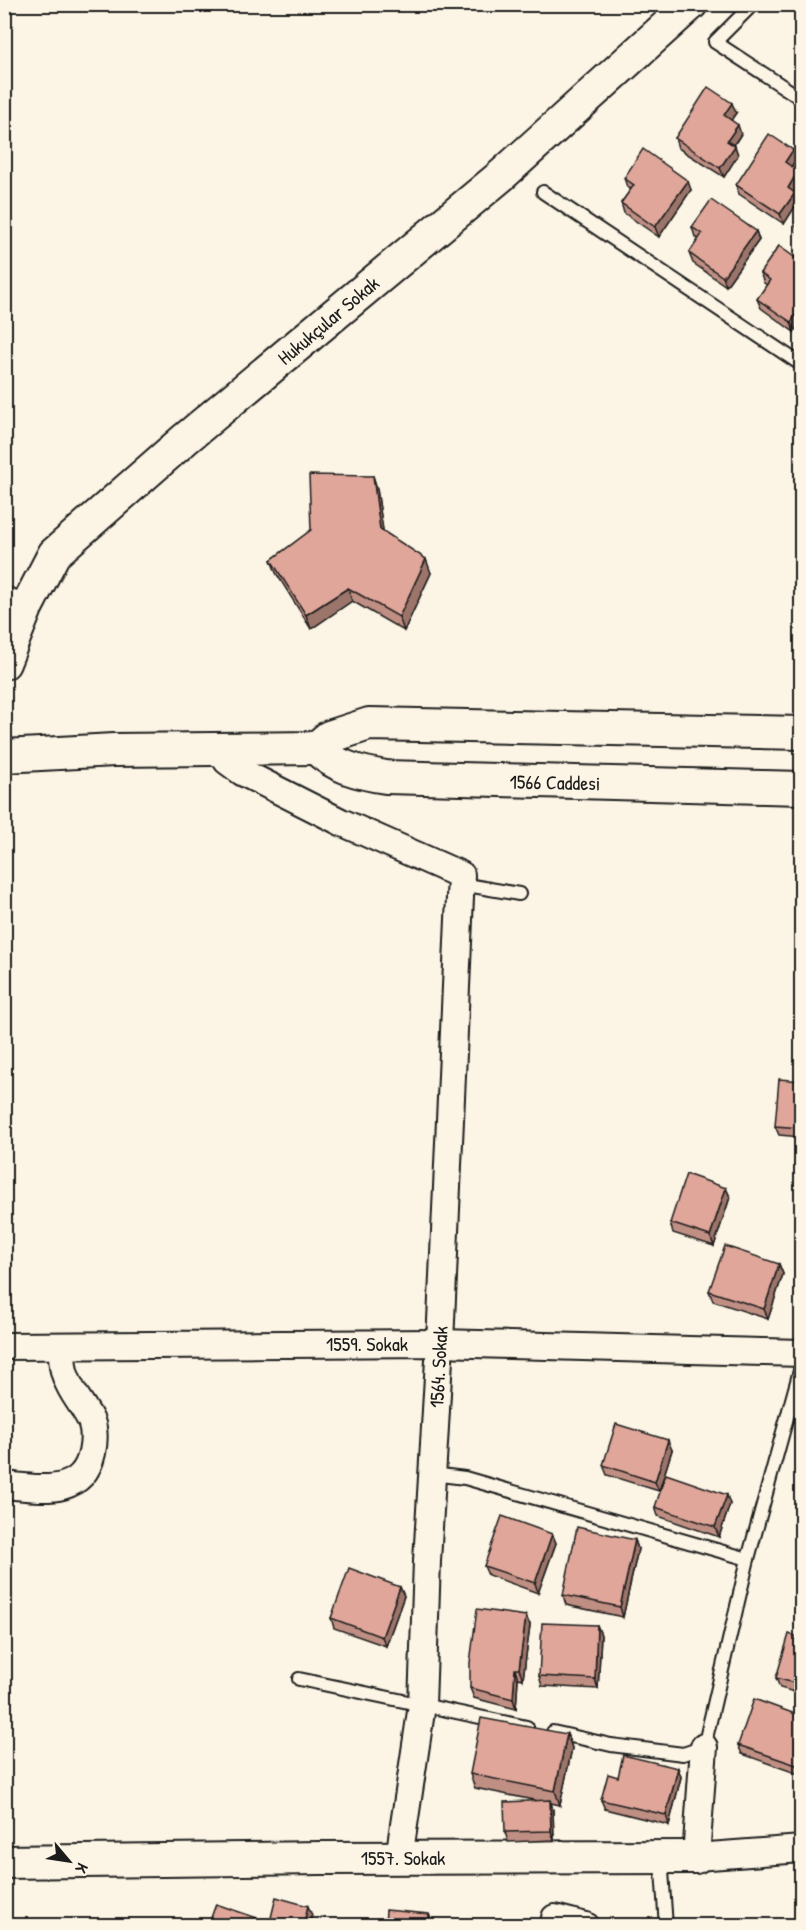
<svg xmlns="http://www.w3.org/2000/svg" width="806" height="1930" font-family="'Patrick Hand',sans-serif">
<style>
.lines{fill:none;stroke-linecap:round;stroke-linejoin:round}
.service-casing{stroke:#1c1c1c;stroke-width:16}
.minor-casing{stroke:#1c1c1c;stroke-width:30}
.tertiary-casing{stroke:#1c1c1c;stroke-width:36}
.service{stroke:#fcf5e5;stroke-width:12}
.minor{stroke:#fcf5e5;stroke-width:26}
.tertiary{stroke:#fcf5e5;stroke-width:32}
.wall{fill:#c08f84;stroke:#1c1c1c;stroke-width:1.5}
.shaded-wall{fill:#9c746b;stroke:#1c1c1c;stroke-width:1.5}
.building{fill:#dfa699;stroke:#1c1c1c;stroke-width:1.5}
.labels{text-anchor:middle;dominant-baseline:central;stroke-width:6;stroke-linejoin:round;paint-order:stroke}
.street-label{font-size:20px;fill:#1c1c1c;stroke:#fcf5e5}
</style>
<rect width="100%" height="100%" fill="#fcf5e5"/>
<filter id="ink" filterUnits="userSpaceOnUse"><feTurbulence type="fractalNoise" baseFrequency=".0167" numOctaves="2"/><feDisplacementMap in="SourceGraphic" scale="12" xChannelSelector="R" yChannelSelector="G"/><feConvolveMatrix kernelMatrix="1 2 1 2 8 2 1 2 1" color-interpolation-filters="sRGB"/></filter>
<g filter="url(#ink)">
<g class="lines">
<defs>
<g id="service">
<path d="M753 4 715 42 802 99"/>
<path d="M543 192 802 365"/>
<path d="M461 884 519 894"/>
<path d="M432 1474 465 1478 748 1559"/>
<path d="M299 1679 527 1727"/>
<path d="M553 1732 611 1745 683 1754 704 1747 748 1559 802 1363"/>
<path d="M661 1857 666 1926"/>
</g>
<g id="minor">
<path d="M4 600 26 608"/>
<path d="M220 749 227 761 242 772 341 822 461 875 440 1343 427 1561 422 1705 399 1858"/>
<path d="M4 1346 440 1343 802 1353"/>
<path d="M4 1485C39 1488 82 1498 92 1453 94 1443 95 1431 91 1421 84 1406 71 1393 66 1377 62 1368 62 1356 62 1346"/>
<path d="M704 1747 696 1857 802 1849"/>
<path d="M555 1918 586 1926"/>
</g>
<g id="tertiary">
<path d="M4 663 26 608 54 554 184 440 502 175 691 4"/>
<path d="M316 748C335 767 360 773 386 777L802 788"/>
<path d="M4 756 114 750 316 748 329 737 369 724 802 733"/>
<path d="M4 1862 320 1858 696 1857"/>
</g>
</defs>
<use href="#service" class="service-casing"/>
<use href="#minor" class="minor-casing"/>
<use href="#tertiary" class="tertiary-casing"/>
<use href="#service" class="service"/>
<use href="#minor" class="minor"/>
<use href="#tertiary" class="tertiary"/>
</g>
<g class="wall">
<path d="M736 113 731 120 741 134 734 145 738 155 724 177 678 148 675 138Z"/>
<path d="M793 150 796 159 791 167 798 171 801 181 794 192 798 202 784 224 739 194 736 185Z"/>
<path d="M624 178 691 190 659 237 624 213 621 203 631 189 627 187Z"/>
<path d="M801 217V238L799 236 796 226Z"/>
<path d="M692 227 756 231 759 240 726 286 693 263 689 253 699 239 695 237Z"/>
<path d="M779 246 794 332 761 308 757 299 767 285 764 283 760 273Z"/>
<path d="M373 476 377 489 383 532 431 573 404 631 352 601 311 629 276 573 271 560 311 530Z"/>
<path d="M801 1081V1137L779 1135 775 1126Z"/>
<path d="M726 1188 730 1197 714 1246 673 1233 670 1223Z"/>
<path d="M779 1264 783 1274 768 1319 713 1301 709 1291Z"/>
<path d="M672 1450 659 1491 607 1475 603 1465Z"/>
<path d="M730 1504 719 1537 658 1516 655 1507Z"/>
<path d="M552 1534 556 1543 538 1593 488 1575 484 1566Z"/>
<path d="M635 1540 638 1549 623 1617 566 1605 563 1595Z"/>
<path d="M400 1587 404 1596 386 1646 334 1628 331 1618Z"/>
<path d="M530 1625 523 1679 518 1678 516 1709 474 1698 470 1688Z"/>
<path d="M597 1625 601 1635 598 1689 542 1686 539 1676Z"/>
<path d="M801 1638V1694L780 1688 776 1678Z"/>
<path d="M801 1716V1775L742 1754 738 1745Z"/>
<path d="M567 1734 572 1748 560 1805 551 1803 553 1810 554 1840 508 1842 505 1832 538 1801 475 1788 470 1774Z"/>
<path d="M678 1768 681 1777 669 1825 605 1809 601 1800 618 1777Z"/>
</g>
<g class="shaded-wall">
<path d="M732 103 736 113 728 125 724 115Z"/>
<path d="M738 125 741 134 730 150 727 141Z"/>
<path d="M735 146 738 155 724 177 720 168Z"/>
<path d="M793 150 796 159 788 172 785 162Z"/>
<path d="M798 171 801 181 791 197 788 188Z"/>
<path d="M688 181 691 190 659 237 655 227Z"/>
<path d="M795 193 798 202 784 224 780 214Z"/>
<path d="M756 231 759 240 726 286 723 277Z"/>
<path d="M801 307V321L794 332 791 322Z"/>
<path d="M373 476 377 489 385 543 380 529Z"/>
<path d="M426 559 431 573 404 631 399 617Z"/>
<path d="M348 588 352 601 311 629 306 615Z"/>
<path d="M726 1188 730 1197 714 1246 710 1236Z"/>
<path d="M779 1264 783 1274 768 1319 764 1309Z"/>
<path d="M668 1440 672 1450 659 1491 655 1482Z"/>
<path d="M727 1495 730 1504 719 1537 715 1527Z"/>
<path d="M552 1534 556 1543 538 1593 535 1583Z"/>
<path d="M635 1540 638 1549 623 1617 620 1607Z"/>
<path d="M400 1587 404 1596 386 1646 382 1637Z"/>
<path d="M526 1616 530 1625 523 1679 519 1669Z"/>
<path d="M597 1625 601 1635 598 1689 595 1679Z"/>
<path d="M515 1669 518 1678 516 1709 513 1699Z"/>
<path d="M567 1734 572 1748 560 1805 555 1791Z"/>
<path d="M678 1768 681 1777 669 1825 666 1815Z"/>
<path d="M550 1800 553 1810 554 1840 551 1831Z"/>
<path d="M308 1906 312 1915 309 1926H303Z"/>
<path d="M429 1914 433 1923 432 1926H428Z"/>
<path d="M257 1918 259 1926H254Z"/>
</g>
<g class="building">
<path d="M708 87 732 103 724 115 738 125 727 141 735 146 720 168 675 138Z"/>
<path d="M769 134 793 150 785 162 798 171 788 188 795 193 780 214 736 185Z"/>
<path d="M643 149 688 181 655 227 621 203 634 185 624 178Z"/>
<path d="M711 200 756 231 723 277 689 253 702 234 692 227Z"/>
<path d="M801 217V230L796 226Z"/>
<path d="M779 246 801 262V307L791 322 757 299 770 280 760 273Z"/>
<path d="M309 475 373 476 380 529 426 559 399 617 348 588 306 615 271 560 311 530Z"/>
<path d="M779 1079 801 1081V1128L775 1126Z"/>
<path d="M686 1174 726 1188 710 1236 670 1223Z"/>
<path d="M725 1246 779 1264 764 1309 709 1291Z"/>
<path d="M616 1424 668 1440 655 1482 603 1465Z"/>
<path d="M666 1474 727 1495 715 1527 655 1507Z"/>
<path d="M502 1516 552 1534 535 1583 484 1566Z"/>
<path d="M577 1527 635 1540 620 1607 563 1595Z"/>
<path d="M349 1568 400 1587 382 1637 331 1618Z"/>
<path d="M477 1609 526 1616 519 1669H515L513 1699 470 1688V1663Z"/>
<path d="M542 1623 597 1625 595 1679 539 1676Z"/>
<path d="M789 1634 801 1638V1685L776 1678Z"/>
<path d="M754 1699 801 1716V1760L799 1766 738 1745Z"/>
<path d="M481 1718 567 1734 555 1791 470 1774Z"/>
<path d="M623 1755 678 1768 666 1815 601 1800 608 1774 618 1777Z"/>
<path d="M550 1800 551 1831 505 1832 504 1802Z"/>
<path d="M276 1897 308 1906 303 1926H269Z"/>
<path d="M216 1904 257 1918 254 1926H208Z"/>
<path d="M386 1910 429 1914 428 1926H385Z"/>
</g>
</g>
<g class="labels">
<g class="street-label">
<text transform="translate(328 320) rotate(-40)">Hukukçular Sokak</text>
<text transform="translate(555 782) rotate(1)">1566 Caddesi</text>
<text x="367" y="1343">1559. Sokak</text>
<text transform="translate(438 1367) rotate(-87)">1564. Sokak</text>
<text x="403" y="1857">1557. Sokak</text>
</g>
</g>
<rect width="806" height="1930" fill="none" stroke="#fcf5e5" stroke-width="24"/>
<rect x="12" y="12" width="782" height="1906" fill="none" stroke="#1c1c1c" stroke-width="2" filter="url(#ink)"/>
<g transform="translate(69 1861) rotate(119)" stroke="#fcf5e5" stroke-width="4.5" paint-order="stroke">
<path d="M0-4.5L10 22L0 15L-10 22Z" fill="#1c1c1c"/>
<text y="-9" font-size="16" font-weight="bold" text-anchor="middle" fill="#1c1c1c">K</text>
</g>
</svg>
